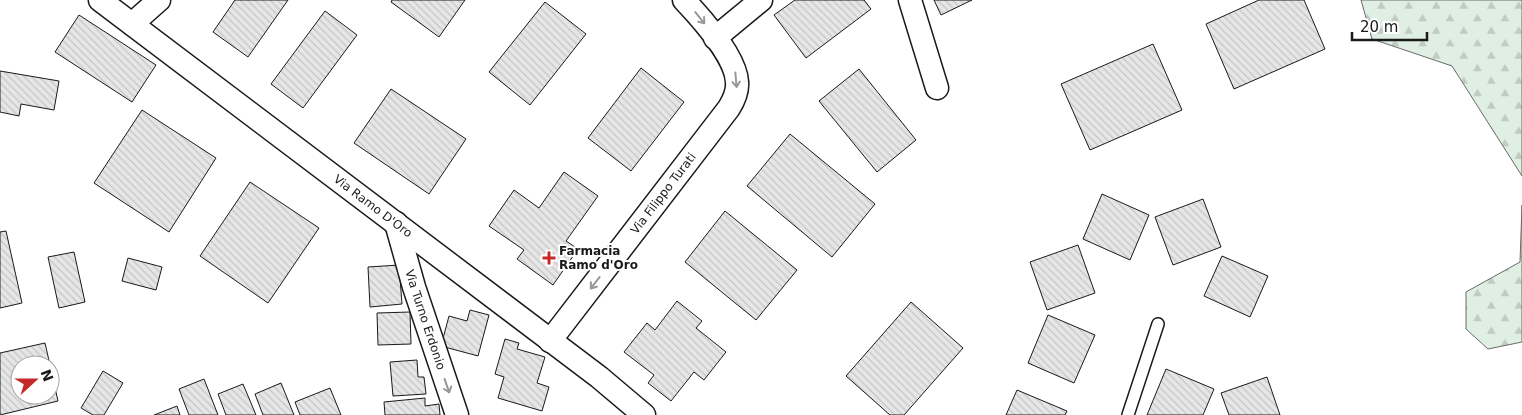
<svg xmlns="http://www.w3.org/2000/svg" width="1522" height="415" font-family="'DejaVu Sans',sans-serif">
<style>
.forest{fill:url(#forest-firs);stroke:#6a6a6a}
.building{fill:url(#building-back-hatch);stroke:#1a1a1a}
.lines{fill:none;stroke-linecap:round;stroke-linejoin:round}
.lane-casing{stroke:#1a1a1a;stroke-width:14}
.street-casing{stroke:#1a1a1a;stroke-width:25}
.lane{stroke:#fff;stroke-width:11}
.street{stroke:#fff;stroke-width:22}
.oneway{stroke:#989898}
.poi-dot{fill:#c62828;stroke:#fff;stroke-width:2}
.labels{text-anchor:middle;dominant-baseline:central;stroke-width:4;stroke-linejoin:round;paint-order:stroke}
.street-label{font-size:12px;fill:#1a1a1a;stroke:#fff}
.poi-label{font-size:12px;font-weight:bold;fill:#1a1a1a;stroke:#fff;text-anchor:start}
</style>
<defs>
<pattern id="forest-firs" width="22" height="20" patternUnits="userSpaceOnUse" patternTransform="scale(1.25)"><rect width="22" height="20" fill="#e0efe3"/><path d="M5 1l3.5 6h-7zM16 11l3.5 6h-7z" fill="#c0ccc2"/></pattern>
<pattern id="building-back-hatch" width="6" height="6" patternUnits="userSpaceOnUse" patternTransform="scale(1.25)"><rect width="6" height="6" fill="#e6e6e6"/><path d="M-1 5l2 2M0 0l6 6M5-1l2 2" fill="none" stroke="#c5c5c5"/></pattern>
</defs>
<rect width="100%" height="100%" fill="#fff"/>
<g class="forest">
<path d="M1361 0H1522V176L1452 66 1372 39Z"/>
<path d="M1522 205V342L1488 349 1466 329V292L1520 262Z"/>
</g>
<g class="building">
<path d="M235 0H288L248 57 213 32Z"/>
<path d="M392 0H465L439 37 391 2Z"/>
<path d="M795 0H864L871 9 806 58 774 15Z"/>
<path d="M934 0H972L941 15Z"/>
<path d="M1259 0H1304L1325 49 1234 89 1206 24Z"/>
<path d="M545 2 586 34 530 105 489 72Z"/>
<path d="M325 11 357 35 303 108 271 84Z"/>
<path d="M79 15 156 65 132 102 55 52Z"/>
<path d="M1153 44 1182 110 1090 150 1061 84Z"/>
<path d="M641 68 684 102 631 171 588 138Z"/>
<path d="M859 69 916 140 877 172 819 101Z"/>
<path d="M0 71 59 81 54 110 21 104 19 116 0 112Z"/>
<path d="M391 89 466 139 429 194 354 143Z"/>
<path d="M142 110 216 158 169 232 94 183Z"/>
<path d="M790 134 875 204 832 257 747 186Z"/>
<path d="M564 172 598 196 566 241 578 249 553 285 517 259 524 250 489 226 514 190 539 208Z"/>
<path d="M250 182 319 228 268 303 200 256Z"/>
<path d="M1102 194 1149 215 1130 260 1083 239Z"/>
<path d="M1203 199 1221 247 1173 265 1155 217Z"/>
<path d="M725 211 797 270 756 320 685 262Z"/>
<path d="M6 231 22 303 0 308V232Z"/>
<path d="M1078 245 1095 293 1047 310 1030 262Z"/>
<path d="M74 252 85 302 59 308 48 257Z"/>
<path d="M1222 256 1268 276 1250 317 1204 296Z"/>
<path d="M128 258 162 267 156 290 122 281Z"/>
<path d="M399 265 402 304 370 307 368 267Z"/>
<path d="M677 301 702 321 696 328 726 352 704 380 694 372 671 401 648 383 654 375 624 352 647 323 655 330Z"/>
<path d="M911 302 963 348 904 415H890L846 376Z"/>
<path d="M470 310 489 315 478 356 441 346 449 316 467 321Z"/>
<path d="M410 312 411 344 378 345 377 313Z"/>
<path d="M1048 315 1095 335 1074 383 1028 363Z"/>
<path d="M505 339 519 343 517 349 545 357 537 383 549 387 542 411 498 398 504 377 495 374Z"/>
<path d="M45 343 50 365H20V395H50V366L58 401 0 415V353Z"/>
<path d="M417 360 418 377H424L426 394 393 396 390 362Z"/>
<path d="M1166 369 1214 389 1203 415H1147Z"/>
<path d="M103 371 123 383 104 415H93L81 408Z"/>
<path d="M1267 377 1280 415H1229L1221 393Z"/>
<path d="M204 379 218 415H189L179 389Z"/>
<path d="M281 383 294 415H263L255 394Z"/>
<path d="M243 384 256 415H226L218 394Z"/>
<path d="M330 388 341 415H300L295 402Z"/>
<path d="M1017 390 1067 411 1065 415H1006Z"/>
<path d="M425 398V406L439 404 440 415H385L384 402Z"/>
<path d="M177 406 180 415H154Z"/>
</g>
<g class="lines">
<defs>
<path id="lane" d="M1128 415 1158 324"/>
<g id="street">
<path id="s1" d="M100 0 599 377 644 415"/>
<path d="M910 0 937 88"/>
<path d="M132 24 159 0"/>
<path d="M715 38 761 0"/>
<path id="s2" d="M396 223 414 287 457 415"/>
<path id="s3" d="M550 341 729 108C734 100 738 92 737 82 736 57 701 18 684 0"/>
</g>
</defs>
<use href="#lane" class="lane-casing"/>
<use href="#street" class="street-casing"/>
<use href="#lane" class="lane"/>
<use href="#street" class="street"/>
</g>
<defs><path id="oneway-shaft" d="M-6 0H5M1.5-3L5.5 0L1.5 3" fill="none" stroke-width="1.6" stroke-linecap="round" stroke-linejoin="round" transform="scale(1.25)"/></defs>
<g class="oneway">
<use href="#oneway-shaft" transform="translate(700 18) rotate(51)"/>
<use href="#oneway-shaft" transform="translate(736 80) rotate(85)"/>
<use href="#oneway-shaft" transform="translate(595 283) rotate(128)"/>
<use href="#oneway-shaft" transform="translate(447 386) rotate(71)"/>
</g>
<path class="poi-dot" d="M546.5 250.5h5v5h5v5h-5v5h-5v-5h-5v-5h5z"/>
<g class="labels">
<g class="street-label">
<text stroke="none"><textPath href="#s3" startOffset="186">Via Filippo Turati</textPath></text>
<text stroke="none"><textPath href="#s1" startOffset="342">Via Ramo D'Oro</textPath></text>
<text stroke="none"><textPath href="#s2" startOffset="101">Via Turno Erdonio</textPath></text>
</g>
<g class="poi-label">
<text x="559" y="251">Farmacia<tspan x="559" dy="14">Ramo d'Oro</tspan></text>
</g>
</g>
<g transform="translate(35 380) rotate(69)"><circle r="24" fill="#ffffff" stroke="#a3a3a3"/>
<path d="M0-4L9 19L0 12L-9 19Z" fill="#c62828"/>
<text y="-8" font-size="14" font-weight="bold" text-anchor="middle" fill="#1a1a1a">N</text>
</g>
<path d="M1352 32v8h75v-8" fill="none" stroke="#1a1a1a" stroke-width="2.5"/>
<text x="1360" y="32" font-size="15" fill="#1a1a1a" stroke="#ffffff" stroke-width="4" paint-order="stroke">20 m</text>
</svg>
